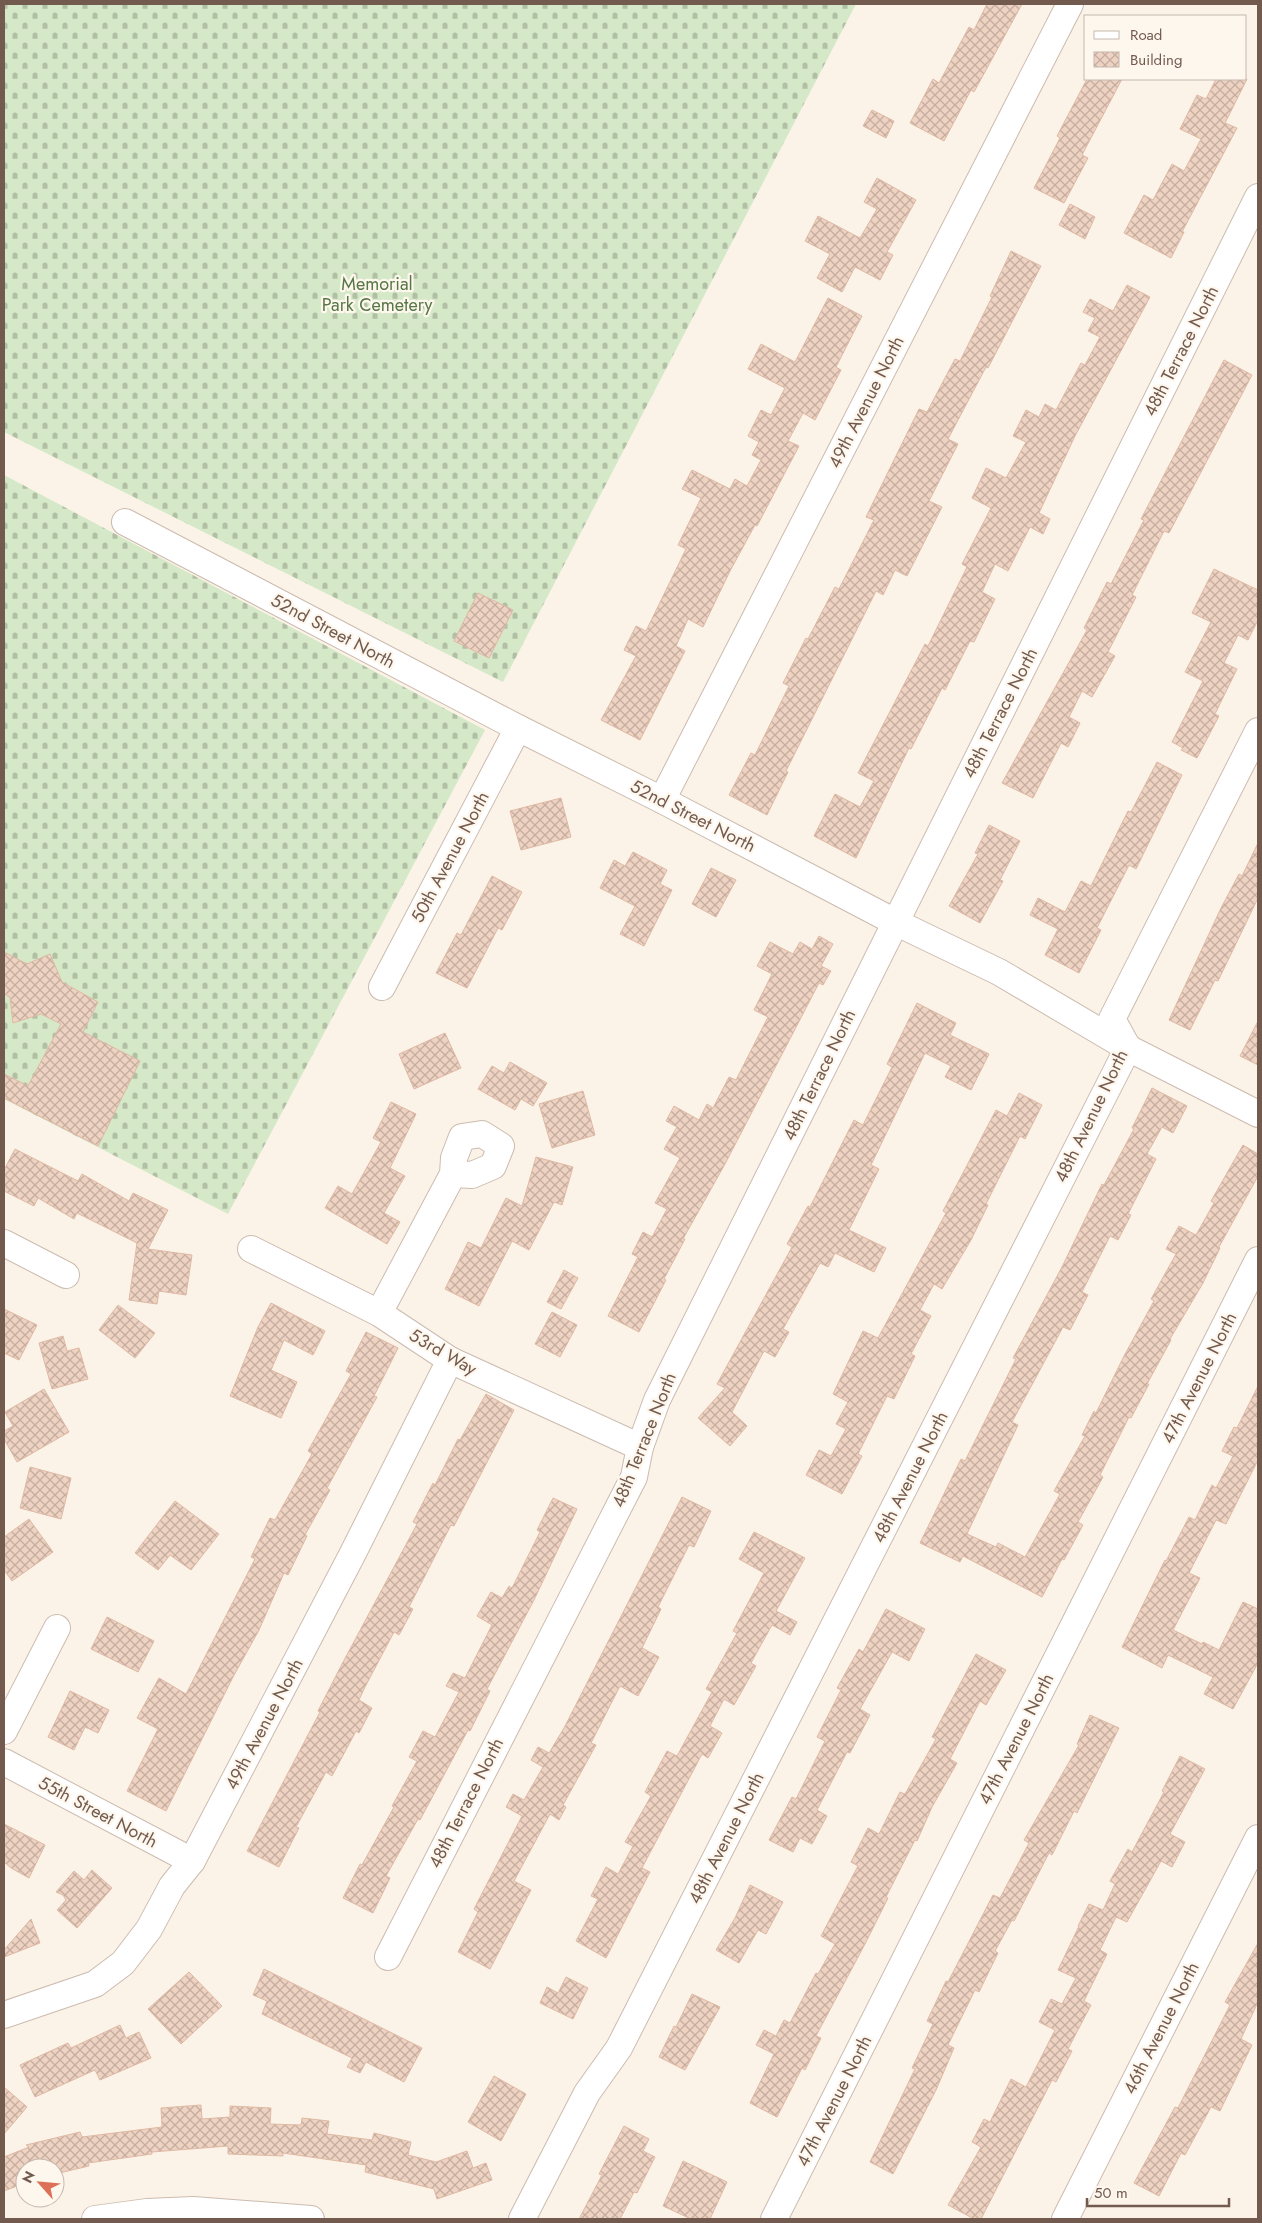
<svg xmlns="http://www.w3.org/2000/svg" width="1262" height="2223" font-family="Jost,sans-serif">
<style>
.cemetery{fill:url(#cemetery-stones)}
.building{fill:url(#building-cross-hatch);stroke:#e0b9a3}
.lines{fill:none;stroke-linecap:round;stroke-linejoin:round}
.minor-casing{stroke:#ccbbaf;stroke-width:28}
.minor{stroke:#fff;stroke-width:26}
.labels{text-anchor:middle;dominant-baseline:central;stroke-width:4.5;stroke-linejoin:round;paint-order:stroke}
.park-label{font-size:18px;fill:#567846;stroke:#fef7ee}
.street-label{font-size:18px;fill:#735a4e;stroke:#fef7ee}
</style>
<defs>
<pattern id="cemetery-stones" width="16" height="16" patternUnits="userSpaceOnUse" patternTransform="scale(1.25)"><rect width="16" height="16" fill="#d5e8c7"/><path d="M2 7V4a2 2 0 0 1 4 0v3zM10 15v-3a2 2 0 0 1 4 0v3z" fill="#b1bfa4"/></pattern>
<pattern id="building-cross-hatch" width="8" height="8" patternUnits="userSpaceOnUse" patternTransform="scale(1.25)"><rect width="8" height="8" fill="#eed2c2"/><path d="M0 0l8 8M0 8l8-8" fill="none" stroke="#c5ada0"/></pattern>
</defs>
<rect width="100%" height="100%" fill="#fbf3e8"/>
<g class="cemetery">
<path d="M4 4H856L503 682 4 432Z"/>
<path d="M4 475 485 730 228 1214 4 1099Z"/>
</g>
<g class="building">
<path d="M987 4H1022L974 92 971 90 944 141 910 123 933 79 939 83 969 27 974 30Z"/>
<path d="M1087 79H1122L1082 155 1088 158 1064 203 1034 188 1060 138 1057 136Z"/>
<path d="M1216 79H1247L1225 123 1237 128 1182 232H1184L1171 258 1124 233 1144 195 1153 200 1172 164 1184 171 1201 139 1180 129 1197 95 1206 99Z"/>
<path d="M872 110 894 121 886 138 863 126Z"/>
<path d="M877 178 916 200 887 252 893 255 880 280 855 267 842 292 817 278 830 254 805 241 818 216 860 238 877 209 864 202Z"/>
<path d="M1070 204 1095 217 1085 239 1059 225Z"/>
<path d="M1011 251 1041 266 988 368 986 367 948 439 958 444 929 501 942 507 907 576 895 570 883 595 876 591 786 771 788 772 767 815 729 795 751 753 755 755 789 686 783 683 806 638 808 639 835 587 839 589 874 520 866 517 919 409 927 412 955 359 960 361 992 297 990 296Z"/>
<path d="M1127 285 1150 297 1075 436 1039 513 1050 519 1043 534 1030 527 1008 571 995 564 982 592 995 599 974 642 970 641 945 690 942 688 911 749 909 748 856 858 814 836 835 794 860 807 874 781 858 773 925 644 928 646 967 567 962 564 991 508 972 498 986 468 1006 478 1026 442 1013 436 1026 410 1039 417 1045 404 1056 410 1081 363 1085 365 1100 337 1088 331 1095 318 1083 312 1090 299 1113 311Z"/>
<path d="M828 298 862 316 836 367 841 370 815 420 803 413 788 441 799 446 757 526 755 525 730 571 703 627 688 619 676 646 685 651 640 740 601 720 636 656 624 650 636 626 646 631 686 549 678 545 701 498 682 489 692 470 730 489 735 479 747 486 761 460 752 455 759 442 748 436 761 410 771 415 785 388 748 369 761 344 795 362Z"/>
<path d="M1224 360 1252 375 1169 533 1164 531 1132 595 1136 597 1108 652 1115 656 1092 697 1082 691 1069 717 1080 723 1068 747 1061 743 1033 798 1002 783 1087 630 1084 628 1107 582 1111 584 1144 520 1141 519Z"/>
<path d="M1214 569 1258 590V620L1248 640 1238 635 1224 663 1237 669 1215 714 1219 716 1197 758 1181 750 1183 748 1172 742 1203 681 1185 672 1211 622 1192 613Z"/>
<path d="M478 593 513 610 489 658 454 641Z"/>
<path d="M1157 762 1182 775 1136 869 1129 865 1097 928 1101 930 1079 973 1045 955 1058 929 1030 915 1038 898 1065 912 1081 881 1091 886 1128 811 1131 812Z"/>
<path d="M561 798 571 837 521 850 510 811Z"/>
<path d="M989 825 1020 841 1000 880 1003 881 980 923 949 906 978 854 975 853Z"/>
<path d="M1258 843V898L1218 981 1215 980 1190 1030 1169 1020 1221 908 1239 874 1242 876Z"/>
<path d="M633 852 667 870 660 884 672 890 644 946 620 934 635 906 600 888 614 860 625 866Z"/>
<path d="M711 868 736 880 716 917 692 904Z"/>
<path d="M492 876 522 892 502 930 498 928 467 988 436 973 457 933 461 935Z"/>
<path d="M819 936 833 944 821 966 831 971 823 985 819 983 725 1164 683 1239H685L664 1279 666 1280 639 1332 608 1316 638 1257 632 1254 643 1232 652 1237 667 1209 655 1203 680 1158 664 1149 677 1127 666 1121 674 1106 699 1120 707 1104 713 1108 729 1077 736 1080 768 1017 754 1010 772 974 757 966 770 942 793 954 800 942 812 949Z"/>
<path d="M4 952 27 964 50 954 62 982 98 1002 83 1032 140 1061 98 1146 4 1098V1074L28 1086 61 1024 41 1014 13 1023 10 997 4 994Z"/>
<path d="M917 1003 956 1023 950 1035 989 1054 971 1090 945 1077 951 1066 925 1053 871 1165 879 1169 849 1230 886 1248 874 1272 835 1253 828 1267 820 1263 783 1329 789 1332 775 1357 764 1351 732 1412 747 1426 730 1446 698 1418 725 1388 717 1384 792 1247 787 1244 808 1206 810 1207 854 1120 863 1125 892 1067 887 1064Z"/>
<path d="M1258 1021V1065L1240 1056Z"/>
<path d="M445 1033 461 1068 414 1089 399 1054Z"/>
<path d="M510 1062 547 1083 533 1106 521 1099 515 1110 478 1089 492 1066 504 1073Z"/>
<path d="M1152 1088 1187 1106 1173 1133 1162 1127 1147 1154 1156 1159 1128 1214 1131 1215 1118 1240 1110 1236 1082 1292 1088 1295 1070 1330 1063 1327 1012 1422 1018 1425 967 1534 996 1547 998 1543 1025 1557 1060 1494 1054 1491 1085 1436 1082 1435 1094 1411 1096 1413 1124 1356 1154 1301 1151 1299 1176 1254 1166 1249 1179 1226 1196 1235 1214 1203 1211 1201 1243 1145 1258 1154V1176L1219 1247 1220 1248 1203 1283 1170 1339 1171 1340 1147 1384H1149L1131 1418 1129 1417 1100 1475 1103 1477 1078 1522 1083 1525 1064 1560 1062 1559 1042 1597 963 1556 960 1562 920 1543 961 1459 965 1461 1016 1359 1013 1358 1062 1267 1102 1184 1104 1185 1134 1129 1132 1128Z"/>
<path d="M583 1091 595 1135 552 1148 539 1104Z"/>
<path d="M1019 1093 1042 1105 1025 1139 1020 1136 986 1204 988 1205 971 1240 942 1289 934 1284 920 1310 931 1316 911 1354 915 1356 894 1399 887 1396 858 1454 862 1456 842 1494 806 1475 819 1450 831 1456 846 1429 836 1424 848 1402 833 1394 863 1331 878 1338 946 1213 943 1211 996 1110 1007 1116Z"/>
<path d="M391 1102 416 1114 390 1168 405 1176 384 1213 400 1222 387 1244 325 1208 338 1186 352 1194 381 1142 373 1138Z"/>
<path d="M15 1149 78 1181 82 1174 129 1201 133 1193 168 1210 148 1249 192 1255 186 1295 159 1291 157 1304 129 1300 137 1243 77 1213 74 1219 38 1198 34 1206 4 1191V1170Z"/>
<path d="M536 1157 573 1167 562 1205 554 1202 529 1250 512 1241 479 1306 445 1289 468 1242 481 1248 506 1198 522 1206Z"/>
<path d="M564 1270 578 1278 561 1309 547 1302Z"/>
<path d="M271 1303 325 1331 313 1355 284 1340 271 1370 297 1382 281 1418 230 1396 258 1327Z"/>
<path d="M118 1305 155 1333 135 1358 99 1330Z"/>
<path d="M4 1309 37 1325 19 1360 4 1353Z"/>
<path d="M552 1312 577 1325 560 1357 535 1344Z"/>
<path d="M366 1332 398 1348 374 1396 377 1397 327 1488 330 1490 305 1535 307 1536 288 1575 284 1573 259 1630 233 1677 166 1811 127 1791 158 1729 137 1718 159 1678 186 1694 255 1559 251 1557 270 1518 275 1520 312 1454 308 1451 351 1374 346 1371Z"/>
<path d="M63 1336 67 1351 79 1348 88 1379 52 1389 39 1343Z"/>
<path d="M1258 1386V1460L1226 1524 1216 1520 1189 1573 1200 1578 1173 1630 1202 1644 1203 1642 1219 1650 1243 1602 1258 1609V1663L1233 1709 1204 1694 1213 1677 1168 1655 1162 1668 1122 1647 1165 1560 1166 1561 1189 1517 1195 1520 1212 1485 1216 1488 1233 1456 1222 1451 1234 1427 1237 1428Z"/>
<path d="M44 1389 69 1432 17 1462 4 1439V1431L13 1426 5 1412Z"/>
<path d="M486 1394 514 1410 454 1526 451 1525 409 1607 413 1609 399 1635 394 1632 365 1687 359 1700 372 1708 359 1733 356 1731 332 1776 326 1772 296 1827 299 1828 279 1867 247 1851 320 1712 318 1711 342 1664 417 1524 413 1522 433 1483 435 1485 458 1439 460 1440Z"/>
<path d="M30 1467 71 1478 61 1519 20 1508Z"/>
<path d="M682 1497 711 1511 694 1547 689 1545 658 1607 661 1609 642 1648 659 1657 638 1696 620 1686 591 1743 596 1745 563 1805 566 1807 559 1820 550 1814 514 1881 531 1890 490 1969 458 1952 478 1912 474 1909 522 1816 506 1807 513 1794 524 1800 543 1767 531 1760 538 1747 549 1753 564 1728Z"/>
<path d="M553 1498 577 1509 534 1600 487 1689 490 1691 470 1731 468 1730 420 1820 418 1819 386 1876 390 1878 373 1913 343 1898 360 1864 362 1865 394 1807 392 1806 417 1761 409 1757 423 1731 435 1737 459 1692 446 1686 453 1673 465 1678 492 1625 477 1616 491 1592 502 1598 509 1586 512 1588 540 1532 537 1530Z"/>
<path d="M175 1501 219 1534 191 1570 170 1555 158 1570 135 1553Z"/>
<path d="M29 1519 53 1552 12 1581 4 1570V1537Z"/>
<path d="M754 1532 805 1558 776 1611 797 1622 790 1635 772 1625 751 1663 756 1666 734 1705 724 1699 710 1726 722 1733 708 1758 702 1754 642 1868 650 1872 606 1958 576 1941 598 1899 591 1896 606 1867 618 1874 633 1846 625 1842 651 1796 645 1792 667 1751 677 1756 712 1692 706 1689 737 1633 733 1631 764 1573 739 1559Z"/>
<path d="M886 1609 925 1629 909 1661 892 1652 860 1709 870 1715 850 1753 847 1752 817 1810 827 1816 812 1844 800 1838 793 1852 769 1840 792 1797 796 1799 825 1741 817 1737 841 1690 837 1688 859 1649 863 1652Z"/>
<path d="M107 1617 154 1641 138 1672 91 1649Z"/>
<path d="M976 1654 1006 1670 986 1705 980 1701 950 1759 957 1763 932 1807 917 1841 915 1840 886 1897 888 1898 865 1944 816 2036 821 2038 805 2070 802 2068 777 2117 750 2103 774 2054 756 2045 764 2030 776 2036 784 2020 790 2023 816 1973 818 1974 835 1944 821 1936 858 1866 851 1862 868 1828 879 1834 900 1792 905 1794 936 1739 932 1737Z"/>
<path d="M70 1691 109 1710 98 1733 85 1727 74 1750 48 1737Z"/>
<path d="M1090 1715 1119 1728 1077 1813 1074 1811 1052 1855 1049 1853 1014 1921 1012 1920 995 1951 998 1953 979 1992 975 1990 948 2045 954 2048 936 2090 893 2174 870 2162 915 2069 912 2068 933 2024 927 2021 946 1981 948 1982 993 1895 1000 1898 1029 1843 1024 1840 1079 1745 1077 1744Z"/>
<path d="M1180 1756 1205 1769 1170 1834 1185 1842 1172 1867 1161 1861 1127 1922 1116 1917 1100 1950 1107 1954 1084 2001 1091 2005 1068 2049 1072 2051 1056 2082 1052 2080 981 2219H974L948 2205 981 2147 972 2142 984 2119 990 2122 1011 2079 1026 2087 1055 2030 1039 2022 1051 1999 1062 2004 1076 1978 1058 1970 1079 1926H1078L1089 1904 1103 1910 1115 1884 1110 1881 1128 1849 1132 1852 1164 1792 1162 1791Z"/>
<path d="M4 1824 45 1845 29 1878 11 1868 4 1862Z"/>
<path d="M92 1870 112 1888 77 1928 57 1910 66 1900 63 1895 56 1892 74 1871 84 1880Z"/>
<path d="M750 1885 783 1902 766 1934 758 1930 739 1963 716 1950 735 1918Z"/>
<path d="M31 1919 40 1943 4 1957V1950Z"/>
<path d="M1258 1943V2002L1241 2039 1252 2045 1220 2111 1211 2107 1185 2155 1181 2153 1159 2196 1134 2183 1175 2107 1178 2108 1230 2005 1225 2002Z"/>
<path d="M264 1969 422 2048 404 2082 366 2062 360 2073 347 2067 352 2058 262 2014 267 2001 253 1995Z"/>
<path d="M189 1972 222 2006 181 2044 148 2009Z"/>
<path d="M566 1977 588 1988 573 2019 540 2003 547 1987 558 1993Z"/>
<path d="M692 1994 720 2007 685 2070 659 2057 674 2026 676 2027Z"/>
<path d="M120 2025 126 2038 139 2032 151 2058 100 2080 95 2070 35 2097 20 2065 68 2043 71 2048Z"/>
<path d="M494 2076 526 2094 501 2141 468 2122Z"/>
<path d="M4 2087 27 2107 4 2134Z"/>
<path d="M201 2105 202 2119 230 2117V2106L271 2108 270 2124 301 2125 302 2118 329 2121 327 2134 372 2140 374 2133 411 2142 408 2155 436 2162 467 2151 473 2168 486 2163 492 2180 437 2199 434 2189 365 2172 366 2165 283 2153V2156L228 2154V2146L152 2152V2154L88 2163 89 2166 55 2174V2168H25V2183L4 2191V2157L29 2147 26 2145 80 2132 82 2137 162 2127 161 2108Z"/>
<path d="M624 2126 649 2139 643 2151 655 2157 637 2193 634 2192 620 2219H579L602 2175 599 2174Z"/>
<path d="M683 2161 727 2182 710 2219H691L663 2206Z"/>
</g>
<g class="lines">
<defs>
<g id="minor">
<path d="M125 522 518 728 662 800 895 922 999 972 1128 1048 1258 1114"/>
<path d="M662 800 1070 4"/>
<path d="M382 987 518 728"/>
<path d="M4 1243 66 1275"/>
<path d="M251 1249 379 1313 450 1360 640 1447"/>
<path d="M379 1313 453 1174 454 1158 462 1137 482 1134 501 1146 493 1166 472 1175 453 1174"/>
<path d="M4 1731 57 1628"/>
<path d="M4 1762 192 1861"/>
<path d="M388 1957 634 1477 640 1447 657 1400 1258 197"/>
<path d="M4 2015 95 1984 123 1963 149 1929 172 1886 192 1861 352 1555 450 1360"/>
<path d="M95 2219 147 2212 193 2210 311 2219"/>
<path d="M522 2219 587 2093 619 2048 1128 1048 1112 1019 1258 731"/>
<path d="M774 2219 1258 1260"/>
<path d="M1065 2219 1258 1838"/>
</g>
</defs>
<use href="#minor" class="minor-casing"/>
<use href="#minor" class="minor"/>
</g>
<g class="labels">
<g class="park-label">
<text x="377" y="284">Memorial<tspan x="377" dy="21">Park Cemetery</tspan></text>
</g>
<g class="street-label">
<text transform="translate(1181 351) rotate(-63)">48th Terrace North</text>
<text transform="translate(866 402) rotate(-63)">49th Avenue North</text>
<text transform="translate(333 631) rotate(28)">52nd Street North</text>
<text transform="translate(1000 713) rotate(-63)">48th Terrace North</text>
<text transform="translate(693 816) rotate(27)">52nd Street North</text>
<text transform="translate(450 857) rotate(-62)">50th Avenue North</text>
<text transform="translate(819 1075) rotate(-64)">48th Terrace North</text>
<text transform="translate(1091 1116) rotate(-64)">48th Avenue North</text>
<text transform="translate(443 1352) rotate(30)">53rd Way</text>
<text transform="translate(1199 1378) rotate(-63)">47th Avenue North</text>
<text transform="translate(644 1440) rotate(-68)">48th Terrace North</text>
<text transform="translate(910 1477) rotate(-63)">48th Avenue North</text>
<text transform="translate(264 1724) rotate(-62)">49th Avenue North</text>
<text transform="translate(1016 1739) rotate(-63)">47th Avenue North</text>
<text transform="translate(466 1803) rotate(-63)">48th Terrace North</text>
<text transform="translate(98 1812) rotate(28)">55th Street North</text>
<text transform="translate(726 1838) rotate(-63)">48th Avenue North</text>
<text transform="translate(1161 2028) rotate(-63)">46th Avenue North</text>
<text transform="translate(834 2101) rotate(-63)">47th Avenue North</text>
</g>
</g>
<rect width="1262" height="2223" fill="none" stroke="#735a4e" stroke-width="10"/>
<rect x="1084" y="15" width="162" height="65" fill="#fef7ee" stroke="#c6b8ae"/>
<rect x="1094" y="31" width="25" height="8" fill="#ffffff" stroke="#c6b8ae"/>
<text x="1130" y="40" font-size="15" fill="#735a4e">Road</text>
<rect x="1094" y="52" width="25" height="15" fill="url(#building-cross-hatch)" stroke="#c6b8ae"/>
<text x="1130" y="65" font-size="15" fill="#735a4e">Building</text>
<g transform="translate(40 2183) rotate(297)"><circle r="24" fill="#fef7ee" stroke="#c6b8ae"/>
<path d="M0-4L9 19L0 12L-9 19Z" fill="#dc7157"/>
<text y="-8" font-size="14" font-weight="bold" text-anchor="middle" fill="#735a4e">N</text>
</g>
<path d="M1087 2198v8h142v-8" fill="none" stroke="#735a4e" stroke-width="2.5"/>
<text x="1094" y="2198" font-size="15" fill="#735a4e" stroke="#fef7ee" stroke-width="4" paint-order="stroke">50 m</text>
</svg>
